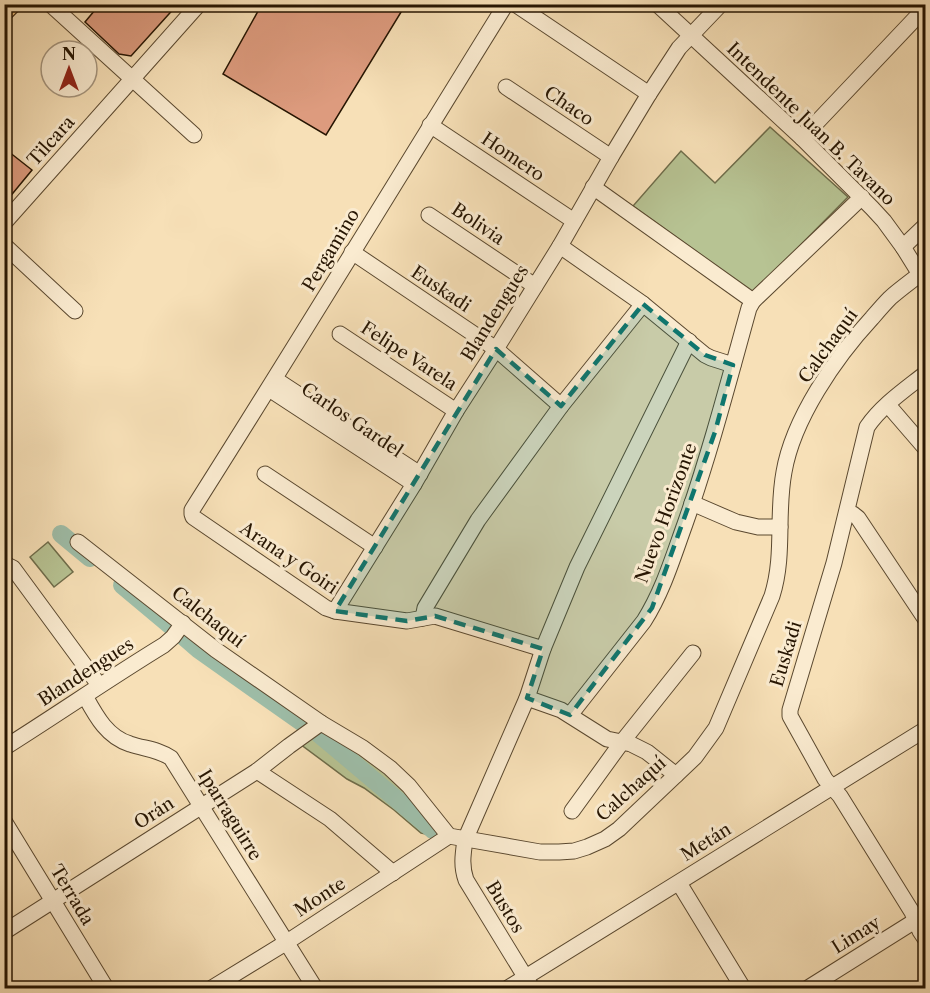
<svg xmlns="http://www.w3.org/2000/svg" width="930" height="993" font-family="'Libre Caslon Text',serif">
<style>
.green{fill:#b7c393;stroke:#6e6c4a;stroke-width:1.5}
.lines{fill:none;stroke-linecap:round;stroke-linejoin:round}
.river{stroke:#9ebea9;stroke-width:18}
.building{fill:#dd9b7e;stroke:#261502;stroke-width:1.5}
.minor-casing{stroke:#5a482f;stroke-width:17}
.major-casing{stroke:#261502;stroke-width:20}
.minor{stroke:#faebd0;stroke-width:15}
.major{stroke:#ecc07c;stroke-width:18}
.marked{fill:#0f766e;fill-opacity:0.2;stroke:#0f766e;stroke-width:4.5;stroke-dasharray:12 8;stroke-linejoin:round}
.labels{text-anchor:middle;dominant-baseline:central;stroke-width:6;stroke-linejoin:round;paint-order:stroke}
.street-label{font-size:18px;fill:#261502;stroke:#faebd0}
</style>
<rect width="100%" height="100%" fill="#f7e0b7"/>
<filter id="stains"><feTurbulence type="fractalNoise" baseFrequency=".00333" numOctaves="4"/><feColorMatrix values="0 0 0 0 .2 0 0 0 0 .09 0 0 0 0 .02 0 0 0 .5 -.17"/></filter>
<radialGradient id="worn" r=".72"><stop offset=".6" stop-color="#630" stop-opacity="0"/><stop offset="1" stop-color="#630" stop-opacity=".3"/></radialGradient>
<g class="green">
<path d="M770 127 848 197 753 293 633 206 681 151 715 183Z"/>
<path d="M48 542 73 572 54 587 30 557Z"/>
<path d="M320 730 389 772 438 829 436 836 421 833 394 810 364 788 347 779 300 744Z"/>
</g>
<g class="lines">
<g class="river">
<path d="M61 534 90 558"/>
<path d="M122 585 171 626"/>
<path d="M184 637 199 650 304 724"/>
<path d="M319 734 433 830 439 833"/>
</g>
</g>
<g class="building">
<path d="M100 4H178L131 56 119 54 85 22Z"/>
<path d="M262 4H406L326 135 223 74Z"/>
<path d="M4 148 32 170 4 204Z"/>
</g>
<g class="lines">
<defs>
<g id="minor">
<path d="M50 4 194 135"/>
<path d="M506 4C401 173 298 343 192 510V514L193 517 326 608 335 611 407 621 435 616 543 649"/>
<path d="M515 4 649 94"/>
<path d="M657 4 802 138 872 208 884 221 903 247 926 284"/>
<path d="M506 87 611 157"/>
<path d="M430 125 574 221"/>
<path d="M802 138 926 7"/>
<path d="M593 187 753 301"/>
<path d="M429 215 535 286"/>
<path d="M4 223 199 4"/>
<path d="M4 245 75 311"/>
<path d="M560 246 643 304 705 355 711 358 733 365"/>
<path d="M903 247 926 225"/>
<path d="M352 252 496 349 561 406"/>
<path d="M340 334 456 411"/>
<path d="M926 373C906 389 882 405 867 427L834 563 790 710V716L825 779 840 796 912 912 920 931 926 940"/>
<path d="M275 379 420 474"/>
<path d="M269 389 414 484"/>
<path d="M888 405 926 449"/>
<path d="M265 474 375 547"/>
<path d="M692 503 736 522 758 527H780"/>
<path d="M847 512 853 514 858 518 926 620"/>
<path d="M78 542 216 650 321 723 363 748 390 768 409 786 449 836 540 852H559L574 851 587 847 605 839 619 829 695 757 716 728 772 596C785 555 776 514 784 472 793 419 835 358 872 318 878 311 884 304 890 298 899 290 910 282 919 275"/>
<path d="M4 565H7L13 568 99 685"/>
<path d="M335 611 414 484 456 411 496 349 560 246 611 157 649 94 679 48 721 4"/>
<path d="M423 618 425 608 478 520 561 406 643 304"/>
<path d="M85 696C96 716 107 737 130 744 145 749 158 749 171 758L315 988"/>
<path d="M527 698 561 710 607 739 631 744 647 752 676 775"/>
<path d="M570 715 644 621C663 591 673 557 685 524 710 453 729 380 749 308L753 301 862 197"/>
<path d="M4 748C58 714 110 678 164 645L173 637 183 623"/>
<path d="M257 771 330 819 393 873"/>
<path d="M572 811 622 742 693 653"/>
<path d="M4 821 106 988"/>
<path d="M679 883 743 988"/>
<path d="M4 932 257 771 289 746 321 723"/>
<path d="M212 988 287 942 449 836"/>
<path d="M508 988 926 729"/>
<path d="M532 988 466 880C461 866 463 854 465 840L527 698 543 649 577 567 689 341"/>
<path d="M808 988 926 914"/>
</g>
<path id="major" d="M4 12 12 4"/>
</defs>
<use href="#minor" class="minor-casing"/>
<use href="#major" class="major-casing"/>
<use href="#minor" class="minor"/>
<use href="#major" class="major"/>
</g>
<path class="marked" d="M643 304 705 355 733 365 715 432 652 608 570 715 527 698 543 649 435 616 407 621 335 611 496 349 561 406Z"/>
<g class="labels">
<g class="street-label">
<text transform="translate(569 106) rotate(34)">Chaco</text>
<text transform="translate(811 124) rotate(44)">Intendente Juan B. Tavano</text>
<text transform="translate(51 141) rotate(-48)">Tilcara</text>
<text transform="translate(513 157) rotate(34)">Homero</text>
<text transform="translate(478 224) rotate(34)">Bolivia</text>
<text transform="translate(331 250) rotate(-59)">Pergamino</text>
<text transform="translate(441 289) rotate(34)">Euskadi</text>
<text transform="translate(495 313) rotate(-58)">Blandengues</text>
<text transform="translate(828 346) rotate(-54)">Calchaquí</text>
<text transform="translate(409 356) rotate(33)">Felipe Varela</text>
<text transform="translate(352 420) rotate(34)">Carlos Gardel</text>
<text transform="translate(666 513) rotate(-70)">Nuevo Horizonte</text>
<text transform="translate(289 558) rotate(34)">Arana y Goiri</text>
<text transform="translate(208 617) rotate(38)">Calchaquí</text>
<text transform="translate(786 654) rotate(-73)">Euskadi</text>
<text transform="translate(86 672) rotate(-33)">Blandengues</text>
<text transform="translate(631 789) rotate(-42)">Calchaquí</text>
<text transform="translate(154 813) rotate(-33)">Orán</text>
<text transform="translate(230 815) rotate(58)">Iparraguirre</text>
<text transform="translate(706 842) rotate(-32)">Metán</text>
<text transform="translate(72 895) rotate(59)">Terrada</text>
<text transform="translate(320 897) rotate(-33)">Monte</text>
<text transform="translate(505 907) rotate(59)">Bustos</text>
<text transform="translate(856 935) rotate(-32)">Limay</text>
</g>
</g>
<rect width="930" height="993" fill="none" stroke="#f7e0b7" stroke-width="24"/>
<rect x="6" y="6" width="918" height="981" fill="none" stroke="#261502" stroke-width="3"/>
<rect x="12" y="12" width="906" height="969" fill="none" stroke="#261502" stroke-width="1.5"/>
<g transform="translate(69 69)"><circle r="28" fill="#faebd0" stroke="#a5957e" stroke-width="1.5"/>
<path d="M0-4.5L10 22L0 15L-10 22Z" fill="#8f2418"/>
<text y="-9" font-size="16" font-weight="bold" text-anchor="middle" fill="#261502">N</text>
</g>
<rect width="100%" height="100%" filter="url(#stains)"/>
<rect width="100%" height="100%" fill="url(#worn)"/>
</svg>
